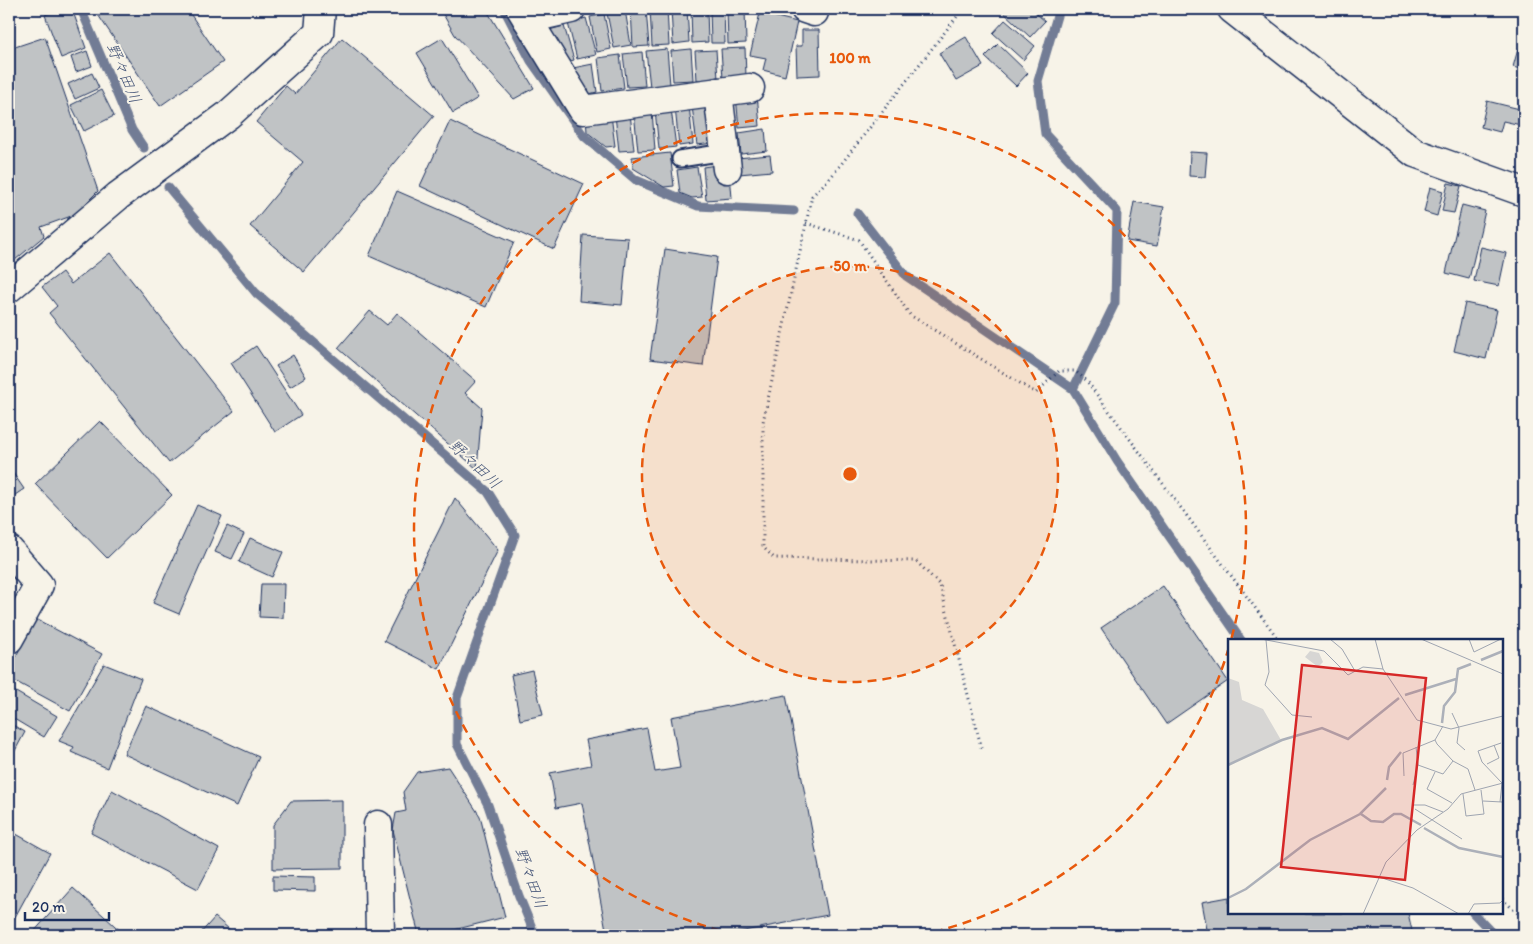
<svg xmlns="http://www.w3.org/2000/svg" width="1533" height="944" font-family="Itim,'Klee One',sans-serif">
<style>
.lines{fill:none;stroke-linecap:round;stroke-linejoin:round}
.stream{stroke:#727c95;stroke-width:9}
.building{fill:#c0c3c5;stroke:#1b2f5e}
.lane-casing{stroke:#1b2f5e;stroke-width:19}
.street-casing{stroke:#1b2f5e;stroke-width:31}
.path{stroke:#1b2f5e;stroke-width:3;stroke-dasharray:1 4;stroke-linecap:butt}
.lane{stroke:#f7f3e8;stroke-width:15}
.street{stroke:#f7f3e8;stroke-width:28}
.ring{fill:none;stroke:#e8590c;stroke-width:2.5;stroke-dasharray:9 6}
.labels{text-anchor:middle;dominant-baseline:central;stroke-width:4;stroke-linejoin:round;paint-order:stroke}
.water-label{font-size:16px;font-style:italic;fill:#465679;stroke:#f7f3e8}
.inset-river{fill:none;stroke:#acb0b9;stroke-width:2.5}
.inset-road{fill:none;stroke:#9fa5b1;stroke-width:1}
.view{fill:#d62828;fill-opacity:0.15;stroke:#d62828;stroke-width:2.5}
.inset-edge{fill:none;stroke:#1b2f5e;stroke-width:2.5}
.centre{fill:#e8590c;stroke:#f7f3e8;stroke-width:2.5}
.ring-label{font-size:15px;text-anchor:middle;font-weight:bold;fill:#e8590c;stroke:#f7f3e8;stroke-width:4;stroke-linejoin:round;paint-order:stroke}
</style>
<rect width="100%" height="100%" fill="#f7f3e8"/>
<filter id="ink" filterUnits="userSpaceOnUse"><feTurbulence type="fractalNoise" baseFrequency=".02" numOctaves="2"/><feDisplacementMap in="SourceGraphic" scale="10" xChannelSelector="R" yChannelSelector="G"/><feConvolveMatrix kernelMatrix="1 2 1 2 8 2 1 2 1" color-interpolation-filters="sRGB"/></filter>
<g filter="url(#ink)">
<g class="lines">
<g class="stream">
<path d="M81 9 132 130 144 148"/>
<path d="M504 9 531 61 584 136 636 180 698 206 794 211"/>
<path d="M1059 9 1038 81 1045 134 1117 211 1115 303 1073 389"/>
<path d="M168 187 256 293 488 492 515 535 457 698V744L488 805 519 896 535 935"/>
<path d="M857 213 906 276 1073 389 1117 461 1241 640"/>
<path d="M1473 913 1494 935"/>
</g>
</g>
<g class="building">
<path d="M61 9H72L86 48 61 58 45 15Z"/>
<path d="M94 9H110L112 11 115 9H187L223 62 160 106Z"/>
<path d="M440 9H486L534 88 514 99 455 35Z"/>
<path d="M631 9H646L649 46 633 47Z"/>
<path d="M650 9H667L669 45 652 46Z"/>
<path d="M671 9H687L689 42 673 44Z"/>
<path d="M691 9H707L708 42 692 43Z"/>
<path d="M710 9H724L725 43H711Z"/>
<path d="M727 9H745L746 43 728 44Z"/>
<path d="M1005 9H1031L1045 21 1030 37 1002 11Z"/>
<path d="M625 10 631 45 614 48 607 13Z"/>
<path d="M760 13 797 22 785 76 763 70 766 58 750 55Z"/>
<path d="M604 14 611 49 597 52 590 17Z"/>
<path d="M586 18 596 55 577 59 568 23Z"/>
<path d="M1005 20 1035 46 1023 60 993 33Z"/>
<path d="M564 26 574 60 559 64 549 30Z"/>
<path d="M802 30H819L820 75 797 76 796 46H802Z"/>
<path d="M45 37 98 191 74 215 41 227 44 236 9 265V49Z"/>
<path d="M966 37 983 66 956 81 939 53Z"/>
<path d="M342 38 434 116 304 272 250 226 303 162 256 122 286 86 295 94Z"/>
<path d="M442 38 478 98 453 113 417 53Z"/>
<path d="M998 44 1028 73 1016 86 985 57Z"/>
<path d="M745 48 746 77 723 79 721 49Z"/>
<path d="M667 49 670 85 650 87 646 51Z"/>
<path d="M691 49 693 80 673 81 671 51Z"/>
<path d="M1518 49 1524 50V70L1513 67Z"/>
<path d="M716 50 718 79 697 80 695 51Z"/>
<path d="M87 51 92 66 76 72 71 57Z"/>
<path d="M642 52 645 86 627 87 623 54Z"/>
<path d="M620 55 624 88 602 91 598 58Z"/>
<path d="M593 64 597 92 589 94 573 68Z"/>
<path d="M92 73 99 88 75 99 68 84Z"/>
<path d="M101 90 114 116 84 131 71 105Z"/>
<path d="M757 94 760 126 739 128 736 96Z"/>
<path d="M1487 101 1524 110 1521 125 1503 121 1500 132 1481 127Z"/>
<path d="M710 104 714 143 697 145 692 106Z"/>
<path d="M689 105 693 144 679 146 675 107Z"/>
<path d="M671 109 676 147 659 149 655 110Z"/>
<path d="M652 111 655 150 638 151 634 112Z"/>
<path d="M630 113 634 150 619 151 615 115Z"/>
<path d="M611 115 615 146 606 147 587 132 586 118Z"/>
<path d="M450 121 584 184 554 249 420 186Z"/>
<path d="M765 129 767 151 741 154 739 133Z"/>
<path d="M1190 152 1207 153 1205 177 1189 176Z"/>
<path d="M670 153 674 186 664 187 633 168 632 157Z"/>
<path d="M770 155 772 171 739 174 737 158Z"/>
<path d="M716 165 730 174 732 198 706 200 703 167Z"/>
<path d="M697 167 702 197 692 198 680 193 677 170Z"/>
<path d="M1448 183 1461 186 1454 213 1442 211Z"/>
<path d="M1430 187 1443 191 1437 216 1424 212Z"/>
<path d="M397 191 514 242 486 307 369 256Z"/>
<path d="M1134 202 1164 207 1157 246 1127 241Z"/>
<path d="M1462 205 1485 211 1469 279 1446 273Z"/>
<path d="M583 235 628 238 622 305 579 301Z"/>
<path d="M1481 247 1506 253 1499 286 1474 281Z"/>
<path d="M665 249 717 257 703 366 650 359Z"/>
<path d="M110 253 234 411 169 463 49 313 57 306 42 287 62 272 71 284Z"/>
<path d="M1465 303 1497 310 1486 359 1454 351Z"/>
<path d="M370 311 387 325 397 313 476 381 465 393 482 408 477 469 338 348Z"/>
<path d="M256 346 301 415 275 432 231 363Z"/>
<path d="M293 355 306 377 290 387 276 366Z"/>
<path d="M100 421 172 495 107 558 35 484Z"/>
<path d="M11 470 24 489 9 499V472Z"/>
<path d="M455 498 498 550 439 669 384 641Z"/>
<path d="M197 505 222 516 179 614 153 603Z"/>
<path d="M227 526 244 534 232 559 215 552Z"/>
<path d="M250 538 283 552 272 577 239 562Z"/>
<path d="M261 584H284L283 618 259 617Z"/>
<path d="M1163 586 1228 681 1166 724 1101 628Z"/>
<path d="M36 619 102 654 70 711 9 678V669Z"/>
<path d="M104 664 141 679 107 768 71 752 74 747 59 741Z"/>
<path d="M532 670 543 715 520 720 511 675Z"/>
<path d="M9 688 57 716 44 737 9 716Z"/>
<path d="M786 695 828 915 723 935H607L582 803 556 808 550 773 591 765 586 740 647 728 655 772 680 768 671 717Z"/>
<path d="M146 706 259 757 237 806 124 754Z"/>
<path d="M9 723 25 732 9 762Z"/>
<path d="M448 767 480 816 505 917 434 935H419L393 830 396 813 406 811 403 792 417 772Z"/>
<path d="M112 790 219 849 198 889 91 833Z"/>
<path d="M342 800V868L273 869V825L291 801Z"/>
<path d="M9 830 50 853 9 928Z"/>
<path d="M273 876 315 877V891L273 890Z"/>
<path d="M73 888 125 935H31Z"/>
<path d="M1229 897V913H1408L1413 935H1208L1202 902Z"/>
<path d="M215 917 236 935H199Z"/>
</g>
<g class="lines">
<defs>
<path id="lane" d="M680 159 725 152"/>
<g id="street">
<path d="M521 9 583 110 750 88"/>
<path d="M805 9 814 12"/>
<path d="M1232 9 1415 153 1524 192"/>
<path d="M527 19 571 9"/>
<path d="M718 92 727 169"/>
<path d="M9 288 118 196 228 115 319 33 321 9"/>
<path d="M9 550 39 585 9 639"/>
<path d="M378 825 380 935"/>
</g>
</defs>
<use href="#lane" class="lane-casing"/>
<use href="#street" class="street-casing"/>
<g class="path">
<path d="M963 9 831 177 812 196 763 422V547L774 558 916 561 940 585 982 750"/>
<path d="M806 223 859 240 910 315 1036 393 1059 371H1075L1086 380 1279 640"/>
<path d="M1502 899 1524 919"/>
</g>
<use href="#lane" class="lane"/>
<use href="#street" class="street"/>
</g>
</g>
<circle cx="850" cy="474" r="208" fill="#e8590c" fill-opacity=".12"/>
<g class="ring">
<circle cx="850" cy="474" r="208"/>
<path d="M1229 647A416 416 0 1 1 1231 640"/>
</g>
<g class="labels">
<g class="water-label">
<text transform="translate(124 73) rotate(67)">野々田川</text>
<text transform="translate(475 464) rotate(43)">野々田川</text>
<text transform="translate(531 878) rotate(70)">野々田川</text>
</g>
</g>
<g transform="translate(1228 639)">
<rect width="275" height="275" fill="#f7f3e8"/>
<path d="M82 12 91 14 95 23 90 28 77 18ZM0 39 11 43 14 61 35 70 53 101 0 125Z" fill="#d7d6d4"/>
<path class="inset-river" d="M253 21 275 12M177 56 228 40M214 84 216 67 227 53 230 30 243 25M0 126 54 101 94 89 120 100 171 59M159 141 161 128 173 113M133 175 143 182 155 183 166 175H173L193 186M196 189 231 209 275 218M0 259 18 250 82 201 132 175 158 149"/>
<path class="inset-road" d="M33 0 96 12 120 36 135 28 155 30M102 0 114 10 127 32M147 0 155 30 189 81 223 90 275 77M193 0 275 35M241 0 246 13 273 0M38 1 41 33 37 46 64 76 84 78M224 74 231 89M231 89 229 104 237 111M225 122 240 130 247 151M259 125 271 119 266 106M190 126 215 135 225 122 209 105 207 101 215 87M207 133 199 150 224 164M176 137 175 114 207 101M185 146 190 126 188 108M235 155 238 177 256 175 253 151M255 162 274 163M272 163 274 144 254 123 250 112 273 104M184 166H197L215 173M187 170 234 200M151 238 185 249 231 275M135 275 158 223 189 191 220 170 233 155 275 144M240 275 246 265 272 264 275 261"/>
<path class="view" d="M74 26 198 39 177 241 53 228Z"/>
<rect width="275" height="275" class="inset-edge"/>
</g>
<circle cx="850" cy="474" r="8" class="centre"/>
<g class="ring-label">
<text x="850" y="63">100 m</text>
<text x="850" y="271">50 m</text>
</g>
<rect width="1533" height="944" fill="none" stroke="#f7f3e8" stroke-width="30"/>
<rect x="15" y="15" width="1503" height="914" fill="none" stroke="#1b2f5e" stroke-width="2" filter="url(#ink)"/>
<path d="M25 912v8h84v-8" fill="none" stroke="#1b2f5e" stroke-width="2.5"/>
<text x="32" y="912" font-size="15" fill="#1b2f5e" stroke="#f7f3e8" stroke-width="4" paint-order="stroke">20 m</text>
</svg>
